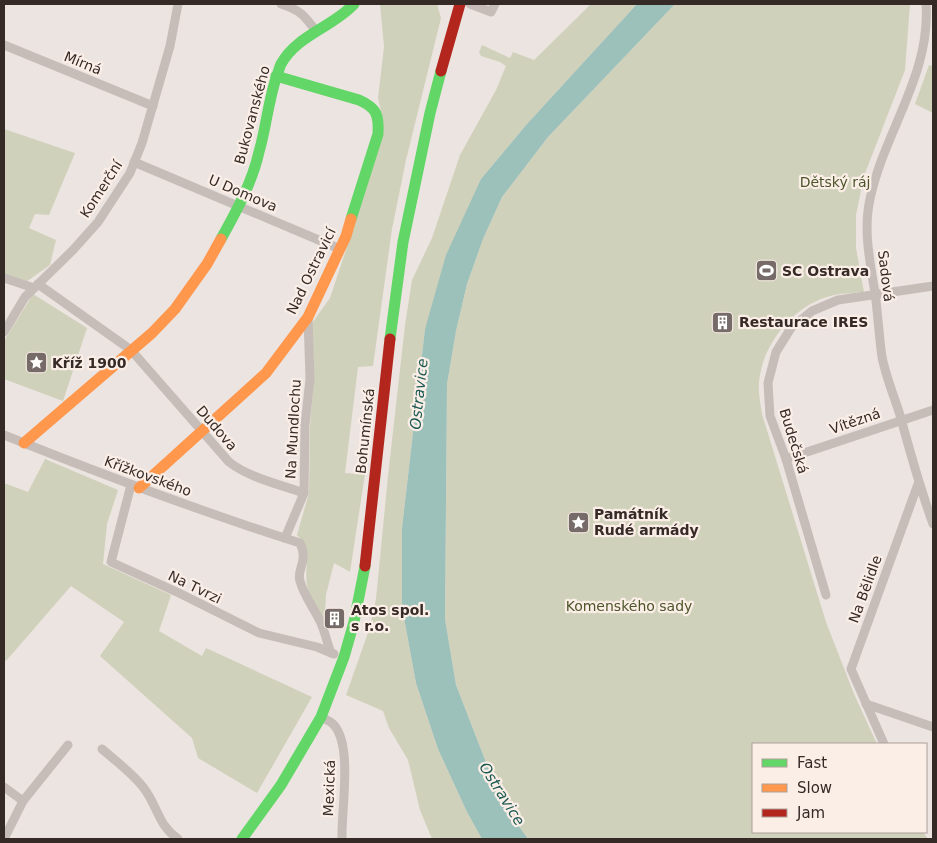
<svg xmlns="http://www.w3.org/2000/svg" width="937" height="843" font-family="'DejaVu Sans',sans-serif">
<style>
.green{fill:#d0d1ba}
.water{fill:#9cc0ba}
.lines{fill:none;stroke-linecap:round;stroke-linejoin:round}
.street{stroke:#c6bdb9;stroke-width:9}
.fast{stroke:#63d668;stroke-width:11}
.slow{stroke:#ff974d;stroke-width:11}
.jam{stroke:#b3261e;stroke-width:11}
.labels{text-anchor:middle;dominant-baseline:central;stroke-width:4.5;stroke-linejoin:round;paint-order:stroke}
.street-label{font-size:14px;fill:#362a27;stroke:#faeee7}
.park-label{font-size:14px;fill:#4c552a;stroke:#faeee7}
.poi-label{font-size:14px;font-weight:bold;fill:#362a27;stroke:#faeee7;text-anchor:start}
.water-label{font-size:15px;font-style:italic;fill:#1c5953;stroke:#faeee7}
</style>
<rect width="100%" height="100%" fill="#ece4e0"/>
<g class="green">
<path d="M380 4H437L441 18 406 160 392 229 373 366 358 367 345 473 365 474 350 572 334 563 326 595 325 614 323 622C318 611 308 597 307 585 304 565 313 551 297 535L309 493 310 426 314 378 312 323 330 298 350 238 383 120 378 98 384 47Z"/>
<path d="M591 4H637L527 124 481 179 425 329 402 528V607L416 683 438 749 467 812 482 839H432L420 810 408 760 389 728 383 711 346 695 369 630 376 599 388 476 405 325 412 280 432 238 460 155 496 90 506 66 500 62 481 56 479 52 482 45 510 58 513 52 534 60Z"/>
<path d="M675 4H910L905 70 864 176 856 215V248L864 292C854 293 844 293 834 295 797 303 766 339 760 375 757 388 760 401 762 414L826 622 854 694 877 744H753V832H923L928 839H528L501 801 456 685 445 619 447 384 456 331 467 284 483 239 502 197 548 137Z"/>
<path d="M929 65 933 66V113L915 104Z"/>
<path d="M4 129 75 153 49 215 35 214 29 228 56 240 50 265 26 282 4 275Z"/>
<path d="M33 294 87 328 63 401 4 379V341Z"/>
<path d="M45 459 118 490 107 524 103 564 171 595 159 631 202 656 206 648 312 697 257 793 198 758 192 738 100 656 124 622 71 586 6 661 4 659V483L28 492Z"/>
</g>
<path class="water" d="M637 4H675L548 137 502 197 483 239 467 284 456 331 447 384 445 619 456 685 501 801 528 839H482L467 812 438 749 416 683 402 607V528L425 329 446 255 481 179 527 124Z"/>
<g class="lines">
<g class="street">
<path d="M281 4C300 10 304 15 316 31"/>
<path d="M470 4 491 12 495 4"/>
<path d="M926 4C931 75 884 132 870 199 863 230 870 262 875 293 878 315 879 336 882 357 886 377 894 396 900 415 910 452 920 488 933 524"/>
<path d="M4 45 153 106"/>
<path d="M134 162 340 249"/>
<path d="M4 278 34 288"/>
<path d="M38 284 131 350 229 462C250 478 278 484 304 493"/>
<path d="M4 332 25 297 73 250 98 222 130 173 142 143 170 46 178 4"/>
<path d="M4 435C101 474 199 511 300 543 309 562 296 569 300 581 304 596 314 608 321 623 325 632 327 643 331 653"/>
<path d="M786 459 933 410"/>
<path d="M131 485 111 562 179 593 259 633 317 647 334 654"/>
<path d="M285 538 304 493 305 425 310 379 308 317"/>
<path d="M826 595 786 459 770 416 768 383 776 352 791 328 812 311 838 300 933 286"/>
<path d="M866 704 933 727"/>
<path d="M321 717C325 719 331 721 334 725 353 747 341 810 342 839"/>
<path d="M884 744 851 669 918 484"/>
<path d="M102 749C116 761 132 773 143 787 158 806 157 824 178 839"/>
<path d="M4 787 23 801"/>
<path d="M4 839 23 801 68 745"/>
</g>
<g class="fast">
<path d="M276 76 359 100C377 108 379 115 378 134L351 219"/>
<path d="M221 239C236 212 252 183 259 152 266 128 268 103 276 78 278 74 279 68 281 64 297 35 333 27 354 4"/>
<path d="M390 339 403 242 430 113 441 71"/>
<path d="M242 839 281 785 321 717 344 657 354 622 365 566"/>
</g>
<g class="slow">
<path d="M24 443 152 333 175 309 207 264 221 239"/>
<path d="M139 488 266 373 308 317 346 236 351 219"/>
</g>
<g class="jam">
<path d="M441 71 460 4"/>
<path d="M365 566 390 339"/>
</g>
</g>
<defs>
<symbol id="stadium-square" viewBox="-11 -11 22 22"><rect x="-9" y="-9" width="18" height="18" rx="4" fill="#766b68" stroke="#faeee7"/><path d="M0-5a6.5 5 0 1 0 0 10a6.5 5 0 1 0 0-10ZM-3.5-1.8h7v3.6h-7Z" fill="#fff"/></symbol>
<symbol id="building-square" viewBox="-11 -11 22 22"><rect x="-9" y="-9" width="18" height="18" rx="4" fill="#766b68" stroke="#faeee7"/><path d="M-4-6H4V6H1V3H-1V6H-4ZM-2.5-4.3h1.7v1.8h-1.7ZM.8-4.3h1.7v1.8H.8ZM-2.5-1h1.7V.8h-1.7ZM.8-1h1.7V.8H.8Z" fill="#fff"/></symbol>
<symbol id="sight-square" viewBox="-11 -11 22 22"><rect x="-9" y="-9" width="18" height="18" rx="4" fill="#766b68" stroke="#faeee7"/><path d="M0-6L1.8-2.2L6-1.7L2.9 1.2L3.7 5.4L0 3.3L-3.7 5.4L-2.9 1.2L-6-1.7L-1.8-2.2Z" fill="#fff"/></symbol>
</defs>
<g fill-rule="evenodd">
<use href="#stadium-square" x="754" y="258" width="25" height="25"/>
<use href="#building-square" x="710" y="310" width="25" height="25"/>
<use href="#sight-square" x="24" y="350" width="25" height="25"/>
<use href="#sight-square" x="566" y="510" width="25" height="25"/>
<use href="#building-square" x="322" y="606" width="25" height="25"/>
</g>
<g class="labels">
<g class="street-label">
<text transform="translate(83 63) rotate(22)">Mírná</text>
<text transform="translate(252 115) rotate(-75)">Bukovanského</text>
<text transform="translate(101 189) rotate(-57)">Komerční</text>
<text transform="translate(243 193) rotate(23)">U Domova</text>
<text transform="translate(311 271) rotate(-64)">Nad Ostravicí</text>
<text transform="translate(886 276) rotate(83)">Sadová</text>
<text transform="translate(855 421) rotate(-19)">Vítězná</text>
<text transform="translate(217 428) rotate(49)">Dudova</text>
<text transform="translate(293 429) rotate(-87)">Na Mundlochu</text>
<text transform="translate(365 431) rotate(-84)">Bohumínská</text>
<text transform="translate(794 441) rotate(73)">Budečská</text>
<text transform="translate(148 476) rotate(20)">Křížkovského</text>
<text transform="translate(195 587) rotate(26)">Na Tvrzi</text>
<text transform="translate(865 589) rotate(-70)">Na Bělidle</text>
<text transform="translate(329 788) rotate(-88)">Mexická</text>
</g>
<g class="park-label">
<text x="835" y="182">Dětský ráj</text>
<text x="629" y="606">Komenského sady</text>
</g>
<g class="poi-label">
<text x="782" y="271">SC Ostrava</text>
<text x="739" y="322">Restaurace IRES</text>
<text x="52" y="363">Kříž 1900</text>
<text x="594" y="514">Památník<tspan x="594" dy="16">Rudé armády</tspan></text>
<text x="351" y="610">Atos spol.<tspan x="351" dy="16">s r.o.</tspan></text>
</g>
<g class="water-label">
<text transform="translate(419 394) rotate(-84)">Ostravice</text>
<text transform="translate(502 794) rotate(58)">Ostravice</text>
</g>
</g>
<rect width="937" height="843" fill="none" stroke="#362a27" stroke-width="10"/>
<rect x="752" y="743" width="175" height="90" fill="#faeee7" stroke="#aca09a"/>
<rect x="762" y="759" width="25" height="8" fill="#63d668" stroke="#aca09a"/>
<text x="797" y="768" font-size="15" fill="#362a27">Fast</text>
<rect x="762" y="784" width="25" height="8" fill="#ff974d" stroke="#aca09a"/>
<text x="797" y="793" font-size="15" fill="#362a27">Slow</text>
<rect x="762" y="809" width="25" height="8" fill="#b3261e" stroke="#aca09a"/>
<text x="797" y="818" font-size="15" fill="#362a27">Jam</text>
</svg>
